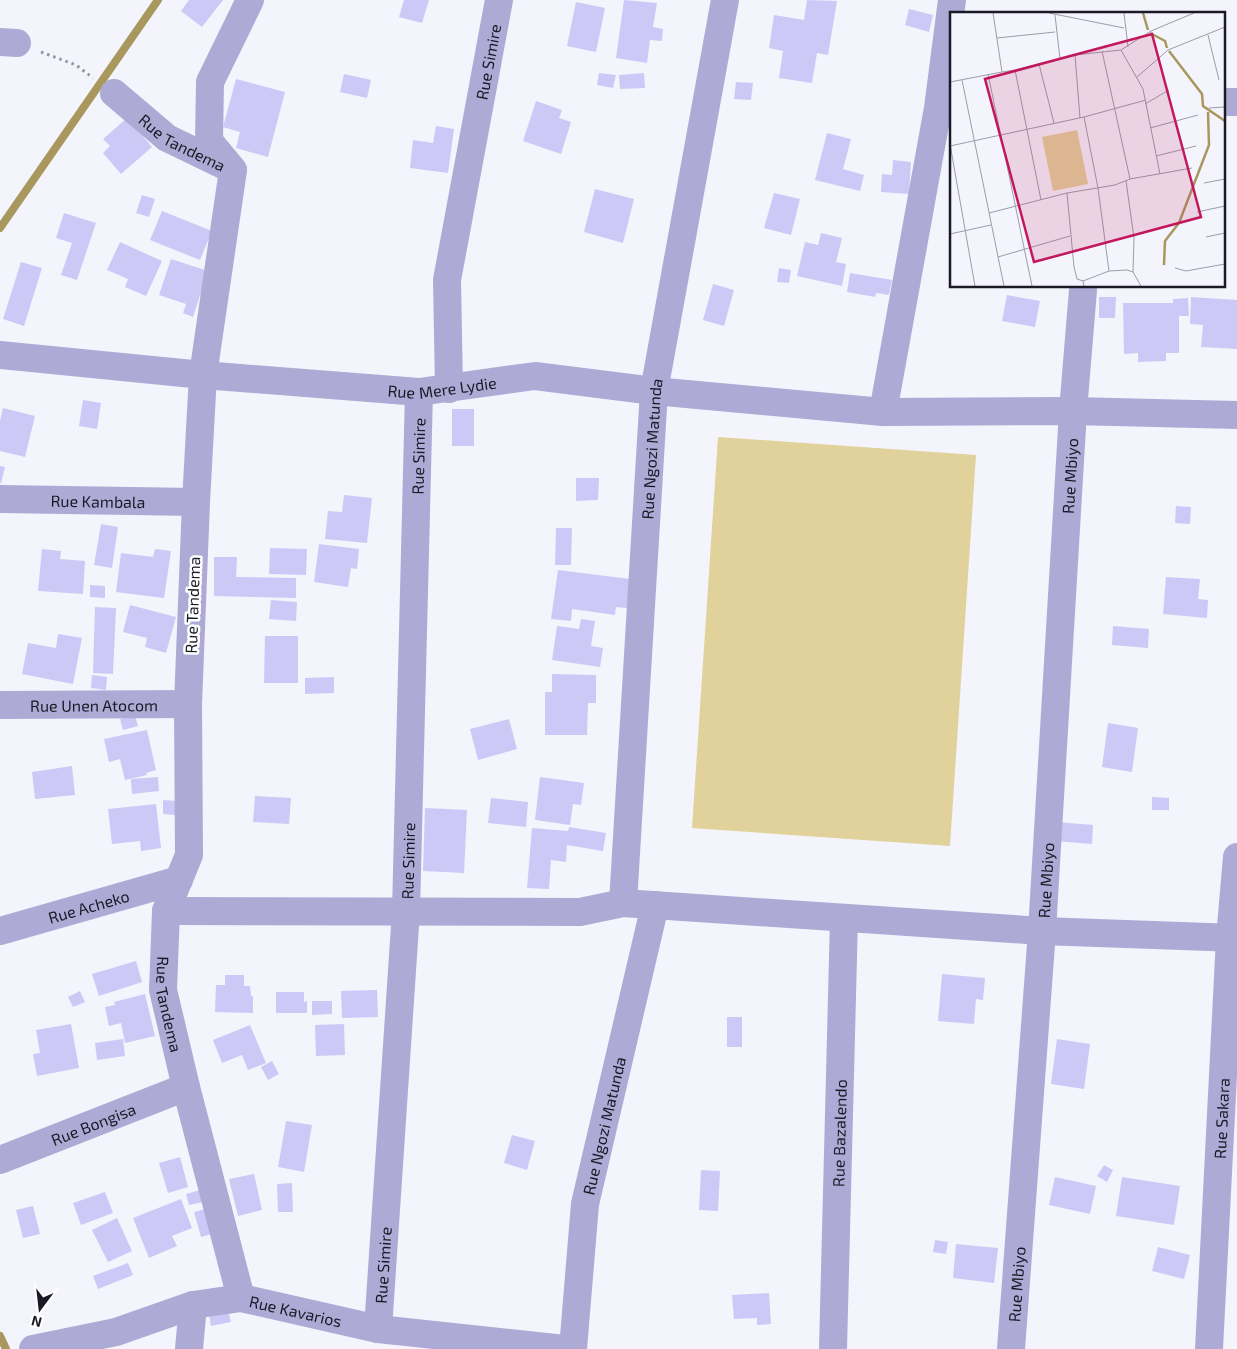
<svg xmlns="http://www.w3.org/2000/svg" width="1237" height="1349" font-family="'Exo 2',sans-serif">
<style>
.green{fill:#e1d19a}
.lines{fill:none;stroke-linecap:round;stroke-linejoin:round}
.stream{stroke:#a8985d;stroke-width:8}
.building{fill:#cdc9f7}
.path{stroke:#94949e;stroke-width:3;stroke-dasharray:2.5 4;stroke-linecap:butt}
.minor{stroke:#aeaad6;stroke-width:28}
.labels{text-anchor:middle;dominant-baseline:central;stroke-width:5;stroke-linejoin:round;paint-order:stroke}
.street-label{font-size:16px;fill:#1a1925;stroke:#fff}
.inset-river{fill:none;stroke:#a8985d;stroke-width:2.5}
.inset-road{fill:none;stroke:#9d9ca6;stroke-width:1}
.view{fill:#c2185b;fill-opacity:0.15;stroke:#c2185b;stroke-width:2.5}
.inset-edge{fill:none;stroke:#1a1925;stroke-width:2.5}
</style>
<rect width="100%" height="100%" fill="#f4f4fc"/>
<path class="green" d="M718 437 976 455 950 846 692 828Z"/>
<g class="lines">
<g class="stream">
<path d="M0 228 158 0"/>
<path d="M0 1336 6 1349"/>
</g>
</g>
<g class="building">
<path d="M189 0H223L202 27 181 11Z"/>
<path d="M404 0H429L422 23 399 17Z"/>
<path d="M624 0 657 3 653 27 663 29 662 41 650 40 647 63 616 58Z"/>
<path d="M807 0 837 1 828 55 817 53 812 83 779 78 783 51 769 48 774 15 804 20Z"/>
<path d="M576 2 605 8 596 52 567 46Z"/>
<path d="M909 9 933 15 929 32 905 25Z"/>
<path d="M599 73 616 75 613 88 597 85Z"/>
<path d="M644 73 645 88 620 89 619 75Z"/>
<path d="M344 74 371 80 367 98 340 92Z"/>
<path d="M236 79 285 92 268 157 236 148 240 132 223 127Z"/>
<path d="M736 82 753 83 751 100 734 99Z"/>
<path d="M536 101 562 110 559 118 571 122 561 154 523 141Z"/>
<path d="M127 118 152 147 121 174 103 153 110 146 103 139Z"/>
<path d="M436 126 454 129 448 173 410 168 413 140 433 143Z"/>
<path d="M827 133 851 139 843 169 864 175 860 191 815 180Z"/>
<path d="M893 160 911 162 909 194 881 192 882 174 892 175Z"/>
<path d="M595 189 634 199 623 243 584 232Z"/>
<path d="M774 193 800 199 791 235 764 228Z"/>
<path d="M142 195 155 199 149 217 136 213Z"/>
<path d="M162 211 212 231 200 260 150 240Z"/>
<path d="M64 213 96 223 77 280 61 275 72 243 56 238Z"/>
<path d="M821 233 842 238 836 262 846 264 842 286 797 276 805 242 818 245Z"/>
<path d="M120 242 162 261 146 296 125 287 128 279 107 270Z"/>
<path d="M171 259 208 271 193 317 183 313 186 304 159 295Z"/>
<path d="M21 262 42 268 24 326 3 319Z"/>
<path d="M779 268 791 270 789 283 777 282Z"/>
<path d="M850 273 892 280 889 295 876 293 875 297 847 292Z"/>
<path d="M713 284 734 290 724 326 703 320Z"/>
<path d="M1007 295 1040 301 1035 327 1002 321Z"/>
<path d="M1099 297H1116L1115 318H1099Z"/>
<path d="M1191 297 1237 300V349L1201 347 1203 325 1190 324Z"/>
<path d="M1188 298 1189 316H1179V353H1166V361L1138 362V353L1124 354 1123 303H1173V299Z"/>
<path d="M83 400 101 403 97 429 79 426Z"/>
<path d="M3 408 35 416 25 457 0 451V421Z"/>
<rect x="452" y="409" width="22" height="37"/>
<path d="M0 466 5 467 1 483H0Z"/>
<path d="M576 478H599L598 500 576 501Z"/>
<path d="M344 495 372 498 367 543 325 539 328 511 342 512Z"/>
<path d="M1176 506 1191 507 1190 524 1175 523Z"/>
<path d="M101 524 118 527 112 568 94 565Z"/>
<path d="M556 528H572L571 565H555Z"/>
<path d="M319 544 359 549 357 569 351 568 348 587 314 582Z"/>
<path d="M270 548 307 549 306 575 269 574Z"/>
<path d="M42 549 61 551 60 559 85 561 83 594 38 591Z"/>
<path d="M155 549 171 551 164 598 116 592 121 553 153 557Z"/>
<path d="M214 557H237L236 577 296 578V598L214 596Z"/>
<path d="M558 570 638 580 635 609 616 607 615 615 572 609 571 621 551 619Z"/>
<path d="M1166 577 1200 579 1198 599 1208 600 1207 618 1163 614Z"/>
<path d="M90 585 105 586V598L90 597Z"/>
<path d="M271 600 297 602 296 621 269 619Z"/>
<path d="M130 605 176 617 166 653 145 647 147 638 123 632Z"/>
<path d="M95 607 116 608 113 674 93 673Z"/>
<path d="M581 619 595 621 591 646 603 648 600 667 552 660 557 626 579 629Z"/>
<path d="M1113 626 1149 629 1148 648 1112 645Z"/>
<path d="M58 634 82 638 73 684 22 674 28 643 56 648Z"/>
<path d="M265 636H298V683H264Z"/>
<path d="M552 674 596 675V703H588L587 735H545V692H552Z"/>
<path d="M92 675 107 677 106 690 91 688Z"/>
<path d="M334 677V693L305 694V678Z"/>
<path d="M135 715 138 726 123 730 120 719Z"/>
<path d="M509 719 517 749 478 760 470 729Z"/>
<path d="M1108 723 1138 728 1132 772 1102 767Z"/>
<path d="M147 730 156 770 146 773 147 775 125 780 120 759 109 762 104 739Z"/>
<path d="M72 766 75 795 35 799 32 772Z"/>
<path d="M158 777 159 791 132 794 131 779Z"/>
<path d="M540 777 584 783 581 805 573 804 570 825 535 820Z"/>
<path d="M255 796 291 798 289 824 253 822Z"/>
<path d="M1152 797 1169 798V810H1152Z"/>
<path d="M491 798 528 802 526 827 488 823Z"/>
<path d="M163 800 177 801 176 815 163 814Z"/>
<path d="M156 804 161 848 141 851 140 841 112 844 108 809Z"/>
<path d="M425 808 467 810 464 873 423 871Z"/>
<path d="M1057 822 1093 825 1092 844 1055 841Z"/>
<path d="M569 827 606 833 603 851 567 845 566 862 551 860 549 889 527 888 532 828 568 831Z"/>
<path d="M136 961 142 982 99 996 92 974Z"/>
<path d="M942 974 985 978 983 1000 976 999 974 1024 938 1021Z"/>
<path d="M225 975H244V986H250L251 996H253V1013L215 1012 216 985H225Z"/>
<path d="M377 990 378 1017 342 1018 341 991Z"/>
<path d="M80 991 85 1002 73 1007 68 997Z"/>
<path d="M276 992H304V1002L307 1001V1013H276Z"/>
<path d="M145 994 155 1036 125 1043 121 1023 109 1026 105 1007 115 1005 114 1002Z"/>
<path d="M312 1001H332V1014L312 1015Z"/>
<rect x="727" y="1017" width="15" height="30"/>
<path d="M71 1024 79 1068 37 1076 33 1054 40 1053 36 1030Z"/>
<path d="M344 1024 345 1055 316 1056 315 1025Z"/>
<path d="M250 1025 266 1063 248 1070 242 1055 222 1063 213 1040Z"/>
<path d="M123 1039 125 1056 97 1060 95 1043Z"/>
<path d="M1057 1039 1090 1044 1084 1089 1051 1084Z"/>
<path d="M272 1061 279 1074 268 1080 261 1067Z"/>
<path d="M286 1121 312 1125 304 1172 278 1167Z"/>
<path d="M512 1135 535 1141 527 1170 504 1163Z"/>
<path d="M180 1157 188 1187 168 1193 159 1163Z"/>
<path d="M1104 1165 1113 1170 1107 1182 1097 1176Z"/>
<path d="M701 1170 720 1171 718 1211 699 1210Z"/>
<path d="M254 1174 262 1210 238 1216 229 1179Z"/>
<path d="M1055 1177 1096 1186 1090 1214 1049 1205Z"/>
<path d="M1122 1177 1180 1186 1174 1225 1116 1216Z"/>
<path d="M292 1183 293 1212H278L277 1184Z"/>
<path d="M200 1190 203 1202 189 1205 186 1194Z"/>
<path d="M105 1192 113 1213 81 1225 73 1203Z"/>
<path d="M181 1199 192 1228 172 1236 177 1246 149 1258 133 1218Z"/>
<path d="M33 1206 40 1234 23 1238 16 1210Z"/>
<path d="M210 1208 216 1233 201 1237 194 1212Z"/>
<path d="M117 1218 132 1251 108 1262 92 1230Z"/>
<path d="M935 1240 948 1242 946 1254 933 1252Z"/>
<path d="M956 1244 998 1248 994 1283 953 1278Z"/>
<path d="M1158 1247 1190 1255 1184 1279 1152 1271Z"/>
<path d="M128 1263 133 1275 98 1289 93 1276Z"/>
<path d="M769 1293 771 1324 757 1325V1318L734 1319 732 1295Z"/>
<path d="M227 1306 231 1322 211 1326 208 1310Z"/>
</g>
<g class="lines">
<path class="path" d="M41 52 76 65 93 78"/>
<g class="minor">
<path d="M0 42 17 43"/>
<path id="s1" d="M114 93 167 138 227 167"/>
<path d="M1223 102H1237"/>
<path id="s2" d="M233 170 203 375 196 502 188 704 189 855 166 911 163 990 186 1087 241 1298"/>
<path d="M233 170 209 141 210 82 250 0"/>
<path id="s3" d="M0 355 203 375 419 392 535 376 654 391 883 412 1073 411 1237 415"/>
<path id="s4" d="M449 389 447 280 499 0"/>
<path d="M883 412 938 108 952 0"/>
<path id="s5" d="M0 499 196 502"/>
<path id="s6" d="M0 705 188 704"/>
<path id="s7" d="M623 903 654 391 725 0"/>
<path d="M166 911 580 912 623 903 1042 931 1237 938"/>
<path id="s8" d="M0 931 179 880"/>
<path id="s9" d="M0 1160 186 1087"/>
<path id="s10" d="M378 1329 406 911 419 392"/>
<path id="s11" d="M33 1349 116 1332 193 1305 241 1298 378 1329 565 1349"/>
<path d="M189 1349 193 1305"/>
<path id="s12" d="M573 1349 585 1204 655 905"/>
<path id="s13" d="M833 1349 844 918"/>
<path id="s14" d="M1011 1349 1042 931 1073 411 1083 290"/>
<path id="s15" d="M1209 1349 1230 938 1237 857"/>
</g>
</g>
<g class="labels">
<g class="street-label">
<text stroke="none"><textPath href="#s4" startOffset="331">Rue Simire</textPath></text>
<text stroke="none"><textPath href="#s1" startOffset="85">Rue Tandema</textPath></text>
<text stroke="none"><textPath href="#s3" startOffset="444">Rue Mere Lydie</textPath></text>
<text stroke="none"><textPath href="#s7" startOffset="455">Rue Ngozi Matunda</textPath></text>
<text stroke="none"><textPath href="#s10" startOffset="874">Rue Simire</textPath></text>
<text stroke="none"><textPath href="#s14" startOffset="875">Rue Mbiyo</textPath></text>
<text stroke="none"><textPath href="#s5" startOffset="98">Rue Kambala</textPath></text>
<text transform="translate(192 605) rotate(-88)">Rue Tandema</text>
<text stroke="none"><textPath href="#s6" startOffset="94">Rue Unen Atocom</textPath></text>
<text stroke="none"><textPath href="#s10" startOffset="469">Rue Simire</textPath></text>
<text stroke="none"><textPath href="#s14" startOffset="470">Rue Mbiyo</textPath></text>
<text stroke="none"><textPath href="#s8" startOffset="92">Rue Acheko</textPath></text>
<text stroke="none"><textPath href="#s2" startOffset="842">Rue Tandema</textPath></text>
<text stroke="none"><textPath href="#s15" startOffset="231">Rue Sakara</textPath></text>
<text stroke="none"><textPath href="#s9" startOffset="100">Rue Bongisa</textPath></text>
<text stroke="none"><textPath href="#s12" startOffset="226">Rue Ngozi Matunda</textPath></text>
<text stroke="none"><textPath href="#s13" startOffset="216">Rue Bazalendo</textPath></text>
<text stroke="none"><textPath href="#s10" startOffset="64">Rue Simire</textPath></text>
<text stroke="none"><textPath href="#s14" startOffset="65">Rue Mbiyo</textPath></text>
<text stroke="none"><textPath href="#s11" startOffset="271">Rue Kavarios</textPath></text>
</g>
</g>
<g transform="translate(950 12)">
<rect width="275" height="275" fill="#f4f4fc"/>
<path d="M127 118 138 172 103 179 92 125Z" fill="#e1d19a"/>
<path class="inset-river" d="M193 1 198 18M200 21 215 29 217 36M219 39 252 82 253 94 275 109M214 253 215 229 229 211 259 133 258 100"/>
<path class="inset-road" d="M43 1 52 60 65 58 91 188M99 1 174 16M174 1 178 35M105 3 110 47M258 23 269 68M47 26 105 20M171 38 193 77 210 162M152 39 180 167M125 43 130 106M89 52 104 111M65 58 125 43 171 38 201 19 244 1M38 62 82 274M187 65 218 38 275 15M12 68 54 274M0 70 52 60M195 92 219 78M259 96 275 95M134 105 148 176 159 259M200 116 248 103M0 132 25 274M0 134 134 105 196 88M206 144 246 134M176 169 184 226 183 260M254 171 275 167M117 181 124 255 127 267 133 269 134 274M247 200 275 194M39 201 117 181 165 173 180 167 242 156M0 222 41 213M256 225 275 221M48 245 120 224M225 256 236 259 275 252M133 269 159 259 177 258 183 260 191 274"/>
<path class="view" d="M202 22 251 205 84 250 35 67Z"/>
<rect width="275" height="275" class="inset-edge"/>
</g>
<g transform="translate(40 1309) rotate(195)" stroke="#ffffff" stroke-width="4" paint-order="stroke">
<path d="M0-4L9 19L0 12L-9 19Z" fill="#1a1925"/>
<text y="-8" font-size="14" font-weight="bold" text-anchor="middle" fill="#1a1925">N</text>
</g>
</svg>
